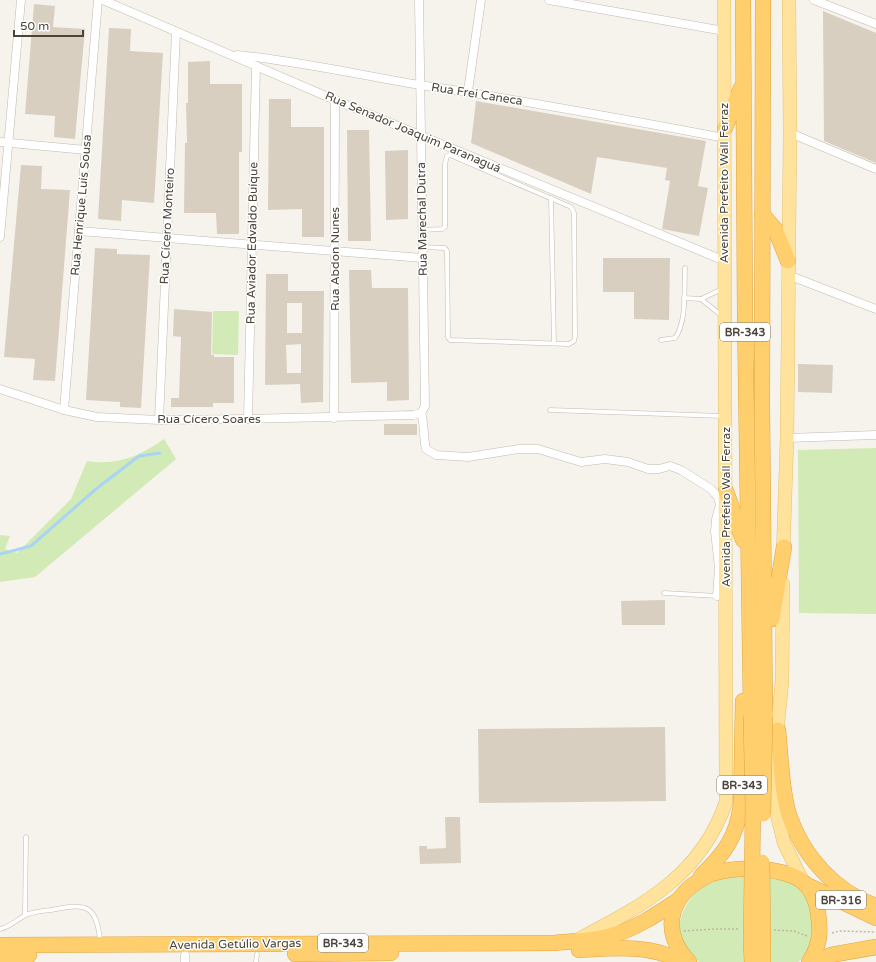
<svg xmlns="http://www.w3.org/2000/svg" width="876" height="962" font-family="'Varela Round',sans-serif">
<style>
.green{fill:#d2eab5}
.lines{fill:none;stroke-linecap:round;stroke-linejoin:round}
.stream{stroke:#a9d4f2;stroke-width:3}
.building{fill:#d8cfc1;fill-rule:evenodd}
.lane-casing{stroke:#c2bbae;stroke-width:5}
.street-casing{stroke:#c2bbae;stroke-width:9}
.primary-casing{stroke:#e6c16a;stroke-width:14}
.highway-casing{stroke:#e0a43c;stroke-width:16}
.path{stroke:#c4b79f;stroke-width:1.5;stroke-dasharray:2 2;stroke-linecap:butt}
.lane{stroke:#fff;stroke-width:4}
.street{stroke:#fff;stroke-width:8}
.primary{stroke:#ffe39c;stroke-width:13}
.highway{stroke:#ffcf6e;stroke-width:15}
.highway-bridge-casing{stroke:#e0a43c;stroke-width:16;stroke-linecap:butt}
.highway-bridge{stroke:#ffcf6e;stroke-width:15}
.labels{text-anchor:middle;dominant-baseline:central;stroke-width:3;stroke-linejoin:round;paint-order:stroke}
.shield{fill:#fff;stroke:#817c74;stroke-width:1}
.shield-label{font-size:11px;font-weight:bold;fill:#4b4439}
.street-label{font-size:12px;fill:#4b4439;stroke:#fff}
</style>
<rect width="100%" height="100%" fill="#f6f3ec"/>
<g class="green">
<path d="M213 311H239L238 355 212 354Z"/>
<path d="M164 439 176 459 35 577 0 582V535L10 536 5 549 17 553 71 499 87 461C117 466 140 456 164 439Z"/>
<path d="M876 448V614L799 613 798 450Z"/>
<path d="M741 875C759 876 782 875 797 887 818 904 819 946 798 962H699C693 956 686 950 683 943 672 920 690 892 711 882 720 878 730 877 741 875Z"/>
</g>
<g class="lines">
<path class="stream" d="M0 554 31 546 96 489 139 456 160 453"/>
</g>
<g class="building">
<path d="M34 4 55 6 53 27 85 29 75 139 54 137 55 116 25 114Z"/>
<path d="M823 11 876 33V163L824 141Z"/>
<path d="M109 28 131 29 130 51 163 53 154 203 122 200 121 221 98 219Z"/>
<path d="M210 61V84H242V152H239V234H217L216 213H184L185 143H187L186 103H188V62Z"/>
<path d="M269 99H291V127H324V237H302V209L268 210Z"/>
<path d="M476 101 706 141 698 186 708 188 699 236 662 229 670 181 665 180 667 168 597 157 591 194 471 143Z"/>
<path d="M347 130H369L371 241H348Z"/>
<path d="M408 150V219L386 220 385 151Z"/>
<path d="M21 165 42 166 41 189 70 190 55 381 33 380 35 359 4 357Z"/>
<path d="M95 248 117 249V254L150 255 141 408 120 407V402L86 400Z"/>
<path d="M603 258H670L669 320 634 319V292H603Z"/>
<path d="M349 270H371L372 288H408L409 400 387 401V382L351 383Z"/>
<path d="M266 274H288V291H324L323 402 301 403 300 384 265 385ZM287 303H302V333H287ZM301 344V373H287L286 345Z"/>
<path d="M174 309 212 312 211 355H214V357H234V403H213V407H171V398H179L181 337 173 336Z"/>
<path d="M798 364 833 365 832 393 798 392Z"/>
<rect x="384" y="424" width="33" height="11"/>
<path d="M665 600V625H622L621 601Z"/>
<path d="M665 727 666 801 479 803 478 729Z"/>
<path d="M445 817H460L461 863 420 864 419 846H427V849L446 848Z"/>
</g>
<g class="lines">
<defs>
<g id="lane">
<path d="M551 198 554 343"/>
<path d="M422 230 442 229 445 227V164L447 156 450 155 571 207 574 213 575 336 574 341 569 344 450 340 448 337 447 251 445 248 423 247"/>
<path d="M684 298 701 299 722 289"/>
<path d="M701 299 722 316"/>
<path d="M661 340 675 338C687 323 684 287 685 268"/>
<path d="M550 410 723 416"/>
<path d="M664 593 718 596"/>
<path d="M25 915 26 837"/>
<path d="M0 929C10 927 15 921 24 916 31 912 43 911 51 910 85 903 97 904 100 941"/>
<path d="M256 962 257 954"/>
</g>
<g id="street">
<path d="M103 0 335 100 725 261"/>
<path d="M419 0 425 406 421 413"/>
<path d="M549 0 724 31"/>
<path d="M814 0 876 24"/>
<path d="M237 55C299 61 359 75 420 85 522 100 623 119 725 138"/>
<path d="M468 91 481 0"/>
<path d="M790 133 876 169"/>
<path d="M0 142 86 150"/>
<path d="M79 231 423 258"/>
<path d="M0 237 21 0"/>
<path d="M788 275 876 309"/>
<path d="M0 389 64 410 97 417 159 420 248 419 413 415 421 413"/>
<path d="M64 410 98 0"/>
<path d="M421 413C425 425 423 437 426 449L436 455 468 457 519 449H538L581 462 605 459 628 462 648 469H659L670 466 681 470 711 489 718 497 720 505 716 519 715 531 719 568 717 596"/>
<path d="M334 418 335 100"/>
<path d="M248 419 256 66"/>
<path d="M159 420 176 32"/>
<path d="M787 438 876 435"/>
<path d="M185 955V962"/>
</g>
<g id="primary">
<path d="M783 556 787 438 790 133 789 0"/>
<path d="M783 584 782 681 774 764V802L784 843 803 882"/>
<path d="M577 940C642 906 701 876 726 802L724 0"/>
</g>
<g id="highway">
<path d="M743 0 745 317 751 716"/>
<path d="M763 0 762 404 765 717"/>
<path d="M725 128 741 88"/>
<path d="M762 214 775 229 788 261"/>
<path d="M726 491 743 540"/>
<path d="M772 619 784 547"/>
<path d="M778 730C781 757 781 789 789 815 803 856 835 892 876 906"/>
<path d="M701 876C724 854 737 837 741 804L743 701"/>
<path d="M805 884 876 918"/>
<path d="M751 941 752 962"/>
<path d="M763 941V962"/>
<path d="M0 945 555 943C573 941 592 941 610 936 635 929 656 915 677 901"/>
<path d="M579 950C614 948 651 944 683 962"/>
<path d="M295 954 391 953"/>
<path d="M0 955H29"/>
<path d="M689 962C659 930 670 895 707 876 728 865 787 866 804 883 812 890 817 903 818 913 821 932 820 946 809 962"/>
<path d="M816 962 831 955 876 947"/>
</g>
</defs>
<use href="#lane" class="lane-casing"/>
<use href="#street" class="street-casing"/>
<use href="#primary" class="primary-casing"/>
<use href="#highway" class="highway-casing"/>
<g class="path">
<path d="M774 930 794 931 807 936"/>
<path d="M684 931 714 929H740"/>
<path d="M832 933 839 931 876 932"/>
</g>
<use href="#lane" class="lane"/>
<use href="#street" class="street"/>
<use href="#primary" class="primary"/>
<use href="#highway" class="highway"/>
<defs>
<g id="highway-bridge">
<path d="M751 716 753 805 751 941"/>
<path d="M763 814 765 717"/>
<path d="M762 862 763 941"/>
</g>
</defs>
<use href="#highway-bridge" class="highway-bridge-casing"/>
<use href="#highway-bridge" class="highway-bridge"/>
</g>
<g class="labels">
<g class="shield">
<rect x="720" y="323" width="50" height="18" rx="3"/>
<rect x="717" y="776" width="50" height="18" rx="3"/>
<rect x="816" y="891" width="50" height="18" rx="3"/>
<rect x="318" y="934" width="50" height="18" rx="3"/>
</g>
<g class="shield-label">
<text x="745" y="332">BR-343</text>
<text x="742" y="785">BR-343</text>
<text x="841" y="900">BR-316</text>
<text x="343" y="943">BR-343</text>
</g>
<g class="street-label">
<text transform="translate(477 94) rotate(9)">Rua Frei Caneca</text>
<text transform="translate(413 132) rotate(23)">Rua Senador Joaquim Paranaguá</text>
<text transform="translate(724 183) rotate(-90)">Avenida Prefeito Wall Ferraz</text>
<text transform="translate(81 205) rotate(-85)">Rua Henrique Luís Sousa</text>
<text transform="translate(422 219) rotate(-91)">Rua Marechal Dutra</text>
<text transform="translate(167 226) rotate(-87)">Rua Cícero Monteiro</text>
<text transform="translate(252 243) rotate(-89)">Rua Aviador Edvaldo Buíque</text>
<text transform="translate(335 259) rotate(-90)">Rua Abdon Nunes</text>
<text x="209" y="419">Rua Cícero Soares</text>
<text transform="translate(726 507) rotate(-90)">Avenida Prefeito Wall Ferraz</text>
<text transform="translate(235 944) rotate(-1)">Avenida Getúlio Vargas</text>
</g>
</g>
<path d="M14 30v6h69v-6" fill="none" stroke="#4b4439" stroke-width="2"/>
<text x="20" y="30" font-size="12" fill="#4b4439" stroke="#ffffff" stroke-width="3" paint-order="stroke">50 m</text>
</svg>
